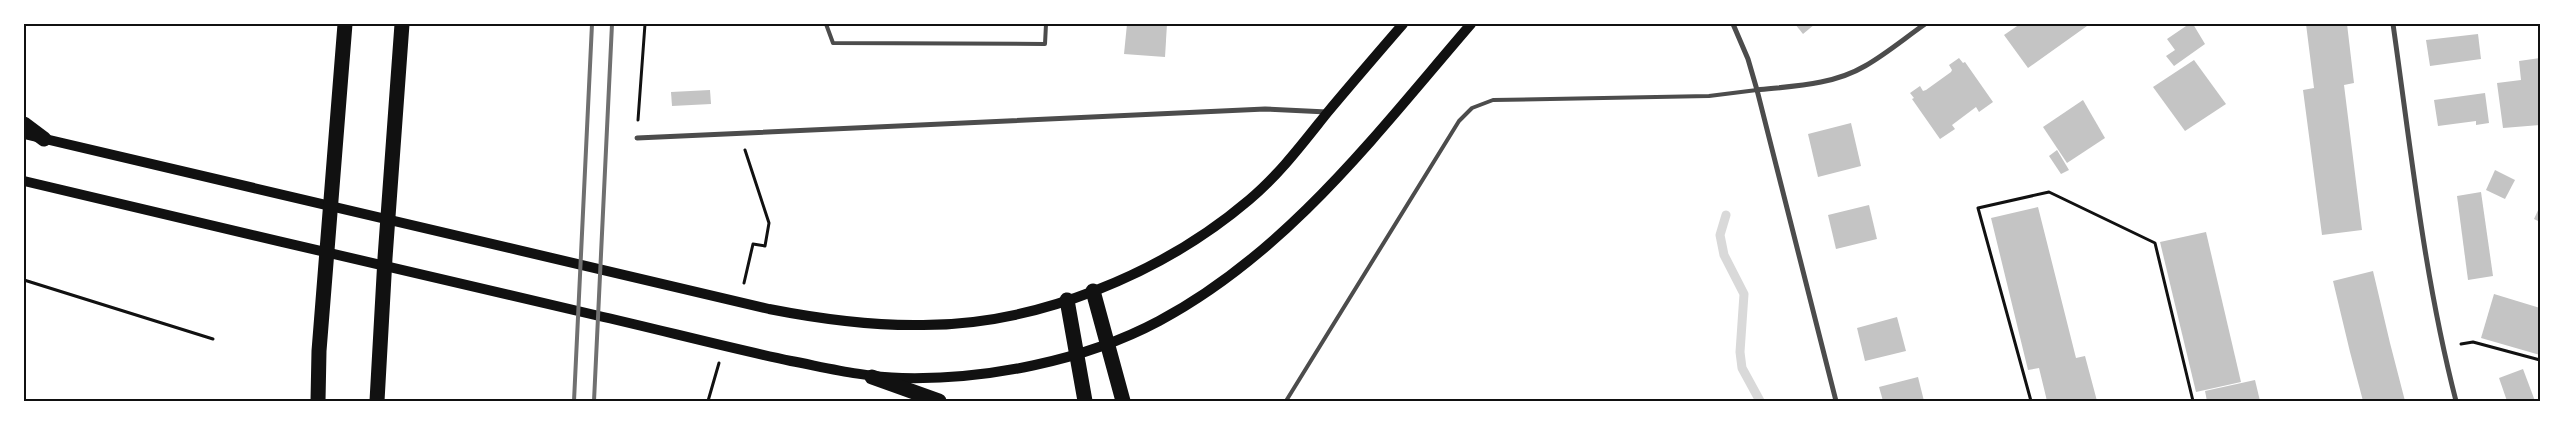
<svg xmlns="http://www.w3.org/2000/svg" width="2564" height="425" font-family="Figtree,sans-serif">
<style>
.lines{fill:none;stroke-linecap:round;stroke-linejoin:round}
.stream{stroke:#d9d9d9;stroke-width:9}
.building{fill:#c4c4c4}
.path{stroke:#111;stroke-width:3}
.service{stroke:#4c4c4c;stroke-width:4}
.minor{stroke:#4c4c4c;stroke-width:5}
.secondary{stroke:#111;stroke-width:10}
.motorway{stroke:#111;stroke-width:15}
.rail{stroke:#707070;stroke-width:4}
.neatline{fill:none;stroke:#111;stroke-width:2}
</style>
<rect width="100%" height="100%" fill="#fff"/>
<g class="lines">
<path class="stream" d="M1726 215 1720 235 1724 255 1744 294 1740 352 1742 368 1760 401"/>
</g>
<g class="building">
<path d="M1127 24H1167L1165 57 1124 54Z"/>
<path d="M1795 24H1815L1803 34Z"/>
<path d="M2020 24H2086L2087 26 2028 68 2004 35Z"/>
<path d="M2189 24H2193L2205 44 2174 66 2166 56 2175 50 2167 39Z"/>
<path d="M2306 24H2347L2354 83 2344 85 2362 230 2322 235 2303 90 2314 88Z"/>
<path d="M2478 34 2481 59 2430 66 2426 40Z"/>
<path d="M1959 58 1963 63 1965 62 1993 102 1979 112 1976 107 1952 125 1955 129 1940 139 1912 99 1914 98 1910 93 1920 86 1923 91 1926 90 1951 72 1952 70 1949 65Z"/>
<path d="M2540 58V125L2503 128 2497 83 2521 80 2519 61Z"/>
<path d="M2194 60 2226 104 2185 131 2153 87Z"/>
<path d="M710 90 711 104 672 106 671 92Z"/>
<path d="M2485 93 2489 123 2476 125V121L2438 126 2434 100Z"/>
<path d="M2083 100 2105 138 2067 163 2043 127Z"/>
<path d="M1851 123 1861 166 1818 177 1808 134Z"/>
<path d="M2057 150 2069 170 2061 174 2049 156Z"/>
<path d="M2495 170 2515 180 2505 199 2486 190Z"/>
<path d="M2481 192 2493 276 2468 280 2457 196Z"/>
<path d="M1869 205 1877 239 1836 249 1828 215Z"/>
<path d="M2540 206V222L2534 219Z"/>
<path d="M2038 207 2076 358 2085 356 2097 401H2047L2039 368 2028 370 1991 218Z"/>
<path d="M2206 232 2241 382 2196 392 2160 242Z"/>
<path d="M2373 271 2390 343 2405 401H2363L2350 352 2333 281Z"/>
<path d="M2494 294 2540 308V355L2481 338Z"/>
<path d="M1897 317 1906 351 1865 361 1857 328Z"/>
<path d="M2523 369 2535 401H2507L2499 378Z"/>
<path d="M1918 377 1924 401H1883L1879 387Z"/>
<path d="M2255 380 2260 401H2207L2205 391Z"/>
</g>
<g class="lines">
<g class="path">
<path d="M638 120 645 24"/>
<path d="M24 280 213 339"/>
<path d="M744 283 753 244 765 246 769 223 745 150"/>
<path d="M2461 344 2473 342 2540 360"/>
<path d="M708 401 719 363"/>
<path d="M2031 401 1978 208 2049 192 2155 243 2193 401"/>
</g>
<g class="service">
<path d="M826 24 833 43 1045 44 1046 24"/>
<path d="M1286 401 1459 121 1472 108 1493 100 1709 96 1757 90"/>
</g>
<g class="minor">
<path d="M1733 24 1748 59 1757 90 1836 401"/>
<path d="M2393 24C2411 150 2424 277 2456 401"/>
<path d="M1757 90C1793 86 1833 85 1865 66 1886 54 1905 38 1925 24"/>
<path d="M637 138 1265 109 1327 112"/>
</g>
<g class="secondary">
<path d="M24 134 769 309C820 319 871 326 923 325 1037 325 1162 274 1249 200 1279 175 1303 143 1327 113 1352 83 1378 53 1403 24"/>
<path d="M24 181C214 226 405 271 595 315 661 330 725 347 791 361 828 368 864 377 902 378 986 380 1084 361 1159 321 1288 252 1377 133 1471 24"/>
</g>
<g class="motorway">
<path d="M24 124 44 139"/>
<path d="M1093 291 1123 401"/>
<path d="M1067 300 1085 401"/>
<path d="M872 377 939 401"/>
<path d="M318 401 319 351 345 24"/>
<path d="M377 401 385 258 402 24"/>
</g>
<g class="rail">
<path d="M574 401 592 24"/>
<path d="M594 401 612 24"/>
</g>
</g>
<rect width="2564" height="425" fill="none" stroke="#ffffff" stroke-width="50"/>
<rect x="25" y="25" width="2514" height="375" class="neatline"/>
</svg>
